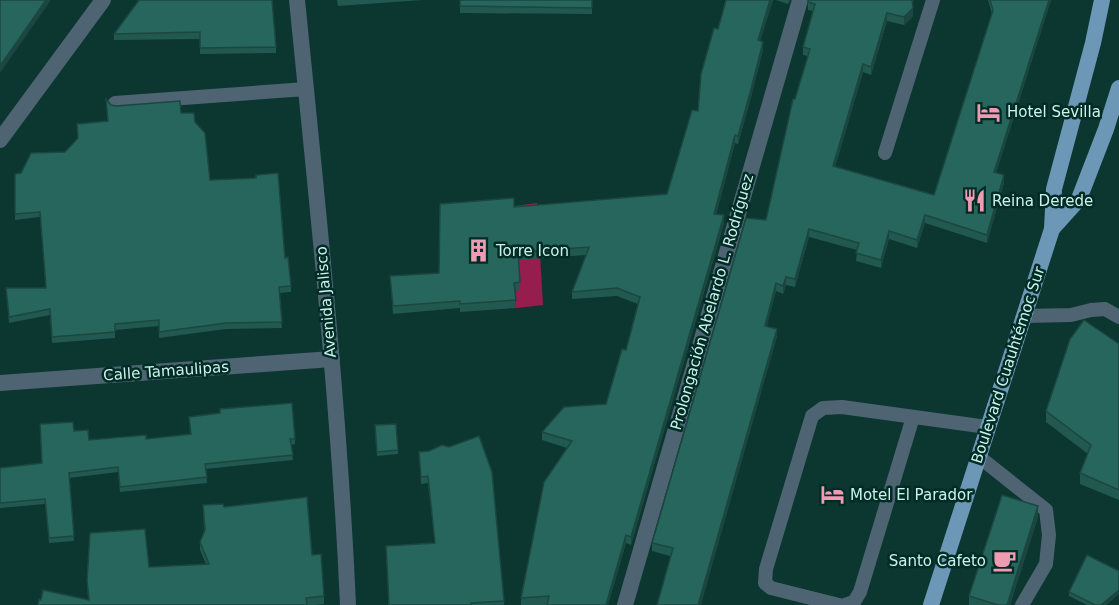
<svg xmlns="http://www.w3.org/2000/svg" width="1119" height="605" font-family="'DejaVu Sans',sans-serif">
<style>
.green{fill:#961e4f}
.lines{fill:none;stroke-linecap:round;stroke-linejoin:round}
.service{stroke:#4f6473;stroke-width:14}
.minor{stroke:#4f6473;stroke-width:16}
.tertiary{stroke:#4f6473;stroke-width:16}
.primary{stroke:#6d97b7;stroke-width:16}
.wall{fill:#21584f}
.shaded-wall{fill:#1b4740}
.building{fill:#26665c;stroke:#1b4740;stroke-width:1.5}
.labels{text-anchor:middle;dominant-baseline:central;stroke-width:5;stroke-linejoin:round;paint-order:stroke}
.poi-label{font-size:15px;fill:#cef2eb;stroke:#002c26;text-anchor:start}
.street-label{font-size:15px;fill:#cef2eb;stroke:#002c26}
</style>
<rect width="100%" height="100%" fill="#0c3630"/>
<path class="green" d="M537 203 543 305 516 308 514 206Z"/>
<g class="lines">
<g class="service">
<path d="M115 103 306 89"/>
<path d="M885 153 933 0"/>
<path d="M1024 316 1071 315 1091 310 1105 309 1119 317"/>
<path d="M978 456 1046 510 1049 535 1046 564 1022 605"/>
<path d="M839 605 771 588 765 583 766 569 812 416 823 408 842 407 987 427"/>
<path d="M845 605 854 602 860 592 913 417"/>
</g>
<g class="minor">
<path d="M297 0C317 201 339 403 348 605"/>
<path d="M0 383 332 359"/>
<path d="M625 605 800 0"/>
</g>
<path class="tertiary" d="M0 140 103 0"/>
<g class="primary">
<path d="M1052 229 1079 199 1106 129 1119 88"/>
<path d="M931 605 1052 229 1054 189 1093 43 1102 0"/>
</g>
</g>
<g class="wall">
<path d="M139 0 276 47V53L200 54V39L114 40V34Z"/>
<path d="M337 0H423L338 6Z"/>
<path d="M460 0H592V14L460 13Z"/>
<path d="M726 0H773L760 41 763 50 750 101 738 144 735 143 716 215 724 223 631 545 626 543 608 605H521V598L567 448 542 440V432L606 404 626 350 638 304 617 296 572 299V292L586 255 518 260 520 290 515 291 516 308 460 312V308L393 314 390 276 439 273 514 207 667 194 698 111 718 29Z"/>
<path d="M776 0H790L788 4Z"/>
<path d="M808 0H914L912 2 913 16 904 25 887 21 871 75 863 72 835 167 934 195 992 14 988 0H1051L996 173 1004 183 987 243 925 223 917 248 889 239 881 268 856 261 857 250 809 237 795 287 786 285 783 294 776 291 766 326 777 337 670 556 652 551V543L766 220 795 99 808 56 803 55V47L813 11 808 10Z"/>
<path d="M111 105 181 113 195 122 210 180 285 258 291 286V292L279 293 282 328 226 329 159 338V326L115 330V338L52 343 50 315 9 323 6 288H46L40 217 15 220V174L21 173 65 152 107 121Z"/>
<path d="M1119 344V500L1080 484V473L1088 454 1046 422V411Z"/>
<path d="M189 417 295 439V444L291 445 293 460 206 469 207 483 120 492 118 472 69 478 74 541 49 543 45 504 0 508V468L42 463 74 431 89 440 146 439 190 434Z"/>
<path d="M375 429 398 450V454L377 456Z"/>
<path d="M419 452 504 601V605H388L435 543 428 483 421 484Z"/>
<path d="M203 505 224 507 312 555 324 596V604L315 605H38L88 600 87 580 149 567 206 564 200 550V542L204 531Z"/>
<path d="M1038 517 1010 605H969V596Z"/>
<path d="M1119 571V594L1106 605H1087L1069 596V592Z"/>
</g>
<g class="shaded-wall">
<path d="M46 0H51L0 73V66Z"/>
<path d="M770 0H773L758 48V40Z"/>
<path d="M1049 0H1051L994 180V172Z"/>
<path d="M913 8V16L904 25V17Z"/>
<path d="M887 13V21L871 75V67Z"/>
<path d="M763 42V50L750 101 738 144V136Z"/>
<path d="M863 64V72L833 174V166Z"/>
<path d="M735 135V143L714 222V214Z"/>
<path d="M1004 175V183L987 243V235Z"/>
<path d="M724 215V223L631 545V537Z"/>
<path d="M925 215V223L917 248V240Z"/>
<path d="M809 229V237L795 287V279Z"/>
<path d="M889 231V239L881 268V260Z"/>
<path d="M786 277V285L783 294V286Z"/>
<path d="M776 283V291L765 334V326Z"/>
<path d="M777 329V337L701 605H698Z"/>
<path d="M1038 506V517L1010 605H1007Z"/>
<path d="M626 535V543L608 605H606Z"/>
<path d="M1119 590V594L1106 605H1101Z"/>
</g>
<g class="building">
<path d="M0 0H46L0 66Z"/>
<path d="M139 0H272L276 47 200 48V32L114 34Z"/>
<path d="M460 0H592V8L460 6Z"/>
<path d="M726 0H770L758 40 763 42 750 93 738 136 735 135 714 214 724 215 631 537 626 535 606 605H547L549 596 521 598 544 482 572 441 542 432 564 407 606 404 622 349 626 350 640 297 617 288 572 292 589 247 518 252 520 282 514 283 516 300 460 304V301L393 306 390 276 439 273 440 204 514 198V207L667 194 692 110 698 111 701 74 714 28 718 29Z"/>
<path d="M808 0H912L913 8 904 17 887 13 871 67 863 64 833 166 934 195 993 10 990 0H1049L994 172 1004 175 987 235 925 215 917 240 889 231 881 260 856 253 859 243 809 229 795 279 786 277 783 286 776 283 765 326 777 329 698 605H657L673 548 652 543 746 218 766 220 793 99H795L810 49 803 47 815 4 808 2Z"/>
<path d="M106 99 111 105 116 106 180 101 181 113H194L195 122 205 133 210 180 256 178V175L278 173 285 258 288 257 291 286 279 287 282 322 226 323 159 332V320L115 324V332L52 337 50 309 9 317 6 288H46L40 212 15 214V174L21 173 31 153 65 152 78 138 77 124 108 121Z"/>
<path d="M1084 320 1119 344V490L1080 473 1091 445 1046 411 1070 339Z"/>
<path d="M292 403 295 439H290L293 455 205 464 207 477 120 487 118 467 69 473 74 536 49 538 45 499 0 503V468L42 463 40 424 73 422 74 431 88 430 89 440 146 435V439L191 434 189 417 220 413V409Z"/>
<path d="M396 424 398 450 377 452 375 425Z"/>
<path d="M479 436 492 472 504 601 471 603V605H389L386 546 435 543 428 476 421 477 419 452 429 451 442 445 449 447Z"/>
<path d="M1002 495 1038 506 1007 605H998L969 596Z"/>
<path d="M307 497 312 555 321 554 324 596 306 598 307 605H38L39 599 41 600 43 590 89 600 87 580 90 533 145 529 149 567 209 564 200 542 205 530 203 505 223 504 224 507Z"/>
<path d="M1087 555 1119 571V590L1101 605H1095L1069 592Z"/>
</g>
<defs>
<symbol id="hotel-bare" viewBox="-9 -9 18 18"><path d="M-6-4.5h1.5V1H6V5H4.5V3h-9V5H-6ZM-4 0a1.8 1.8 0 1 1 3.6 0ZM.5 0V-2.5h3Q6-2.5 6 0Z" fill="#f19ab3" stroke="#002c26" stroke-width="2.5" paint-order="stroke"/></symbol>
<symbol id="restaurant-bare" viewBox="-9 -9 18 18"><path d="M-5-6h1v4h1v-4h1v4h1v-4h1v5L-1.5 .5V6h-2V.5L-5-1ZM5-6V6H3V1.5H1.5Q1.5-4 5-6Z" fill="#f19ab3" stroke="#002c26" stroke-width="2.5" paint-order="stroke"/></symbol>
<symbol id="building-bare" viewBox="-9 -9 18 18"><path d="M-4-6H4V6H1V3H-1V6H-4ZM-2.5-4.3h1.7v1.8h-1.7ZM.8-4.3h1.7v1.8H.8ZM-2.5-1h1.7V.8h-1.7ZM.8-1h1.7V.8H.8Z" fill="#f19ab3" stroke="#002c26" stroke-width="2.5" paint-order="stroke"/></symbol>
<symbol id="cafe-bare" viewBox="-9 -9 18 18"><path d="M-5.5-4.5H6V0H3Q3 3.5 0 3.5H-2.5Q-5.5 3.5-5.5 0ZM3-3.2v2h1.7v-2ZM-6 4.5H4V6H-6Z" fill="#f19ab3" stroke="#002c26" stroke-width="2.5" paint-order="stroke"/></symbol>
</defs>
<g fill-rule="evenodd">
<use href="#hotel-bare" x="972" y="96" width="33" height="33"/>
<use href="#restaurant-bare" x="958" y="184" width="33" height="33"/>
<use href="#building-bare" x="462" y="234" width="33" height="33"/>
<use href="#hotel-bare" x="816" y="478" width="33" height="33"/>
<use href="#cafe-bare" x="988" y="544" width="33" height="33"/>
</g>
<g class="labels">
<g class="poi-label">
<text x="1007" y="112">Hotel Sevilla</text>
<text x="992" y="201">Reina Derede</text>
<text x="496" y="251">Torre Icon</text>
<text x="850" y="495">Motel El Parador</text>
<text x="986" y="561" text-anchor="end">Santo Cafeto</text>
</g>
<g class="street-label">
<text transform="translate(326 302) rotate(-95)">Avenida Jalisco</text>
<text transform="translate(712 302) rotate(-74)">Prolongación Abelardo L. Rodríguez</text>
<text transform="translate(1008 365) rotate(-72)">Boulevard Cuauhtémoc Sur</text>
<text transform="translate(166 371) rotate(-4)">Calle Tamaulipas</text>
</g>
</g>
</svg>
